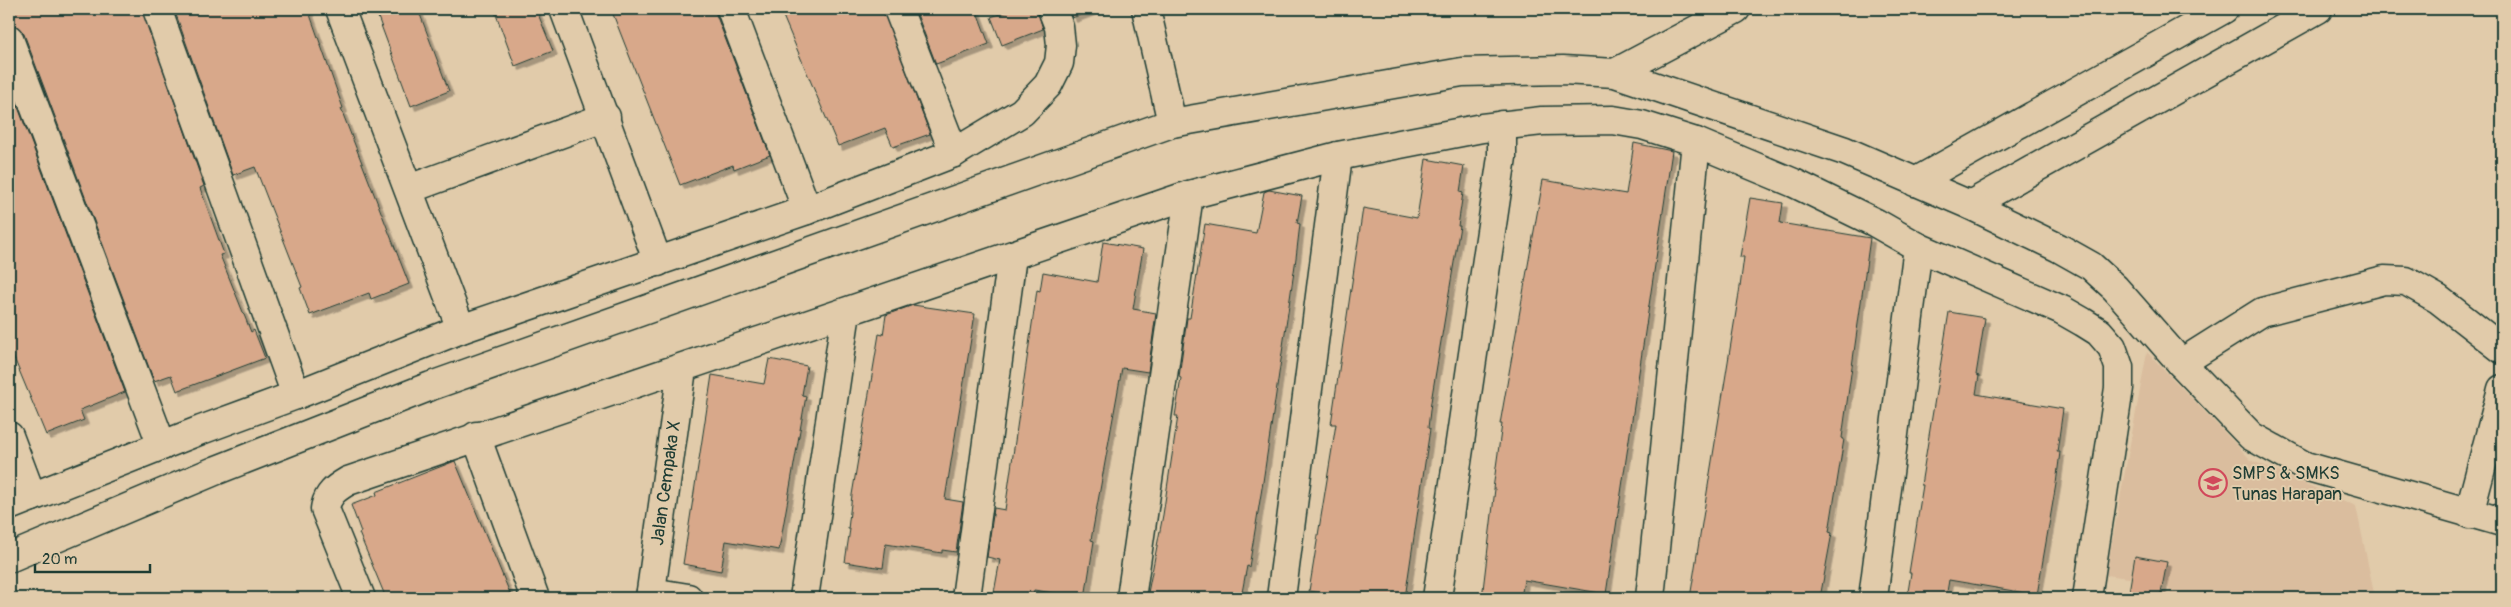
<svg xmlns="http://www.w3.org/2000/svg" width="2511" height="607" font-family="Pangolin,sans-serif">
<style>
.built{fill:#dabd9e}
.building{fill:#d8a88a;stroke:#1f3d34;filter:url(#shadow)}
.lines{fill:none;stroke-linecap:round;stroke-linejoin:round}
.minor-casing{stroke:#1f3d34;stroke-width:31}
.minor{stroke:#e1cbaa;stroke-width:28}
.labels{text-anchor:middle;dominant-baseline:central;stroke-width:4;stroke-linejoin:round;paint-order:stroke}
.poi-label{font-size:18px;fill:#1f3d34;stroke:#e1cbaa;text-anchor:start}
.street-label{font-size:18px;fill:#1f3d34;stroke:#e1cbaa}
</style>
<defs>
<filter id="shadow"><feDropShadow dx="4.5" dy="4.5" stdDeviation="0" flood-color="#0004"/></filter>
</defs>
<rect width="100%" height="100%" fill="#e1cbaa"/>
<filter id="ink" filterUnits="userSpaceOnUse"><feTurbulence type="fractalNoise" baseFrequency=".02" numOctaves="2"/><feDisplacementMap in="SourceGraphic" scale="10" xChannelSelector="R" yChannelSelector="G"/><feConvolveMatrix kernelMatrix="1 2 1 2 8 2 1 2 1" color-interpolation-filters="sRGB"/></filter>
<g filter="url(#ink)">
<path class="built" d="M2147 352 2251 460 2356 506 2375 598H2173L2166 583 2106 575Z"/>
<g class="building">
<path d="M9 9H142L204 186 200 188 224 254 220 255 251 332 254 330 265 358 177 391 171 375 154 381 24 34 18 27 9 24Z"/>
<path d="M174 9H308L343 108 341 109 409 284 371 299 369 293 310 315 300 288 302 287 255 167 233 175Z"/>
<path d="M375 9H418L449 91 411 106Z"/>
<path d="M494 9H536L553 51 515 66Z"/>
<path d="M611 9H714L770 155 734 169 733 165 680 185Z"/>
<path d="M780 9H883L930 134 893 147 885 128 838 146Z"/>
<path d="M915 9H976L989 44 936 64Z"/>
<path d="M1014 9H1037L1043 29 1002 45 991 17Z"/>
<path d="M1069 9H1089L1090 11 1072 18Z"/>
<path d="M9 83 125 392 80 410 84 420 46 435 9 346Z"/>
<path d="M1634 143 1672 151 1606 594 1524 580 1521 598H1482L1495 489H1493L1502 424H1500L1543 180 1626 194Z"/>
<path d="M1426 159 1464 166 1460 192 1463 193 1458 226H1460L1431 402 1428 428 1430 429 1405 598H1353L1309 591 1336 424H1331L1363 208 1417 218Z"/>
<path d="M1269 190 1302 196 1297 223 1300 224 1296 258 1263 482 1249 567 1247 566 1241 598H1216L1188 594 1187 598H1147L1163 515 1178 416H1175L1181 378 1179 377 1187 318H1190L1205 224 1256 233 1264 192Z"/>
<path d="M1750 198 1783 203 1780 223 1870 238 1842 438 1844 439 1829 532 1832 533 1820 598H1690L1740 287 1744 257H1740Z"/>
<path d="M1103 242 1143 249 1133 309 1156 313 1148 372 1122 368 1091 540 1094 541 1085 598 1034 590 1032 598H993L1000 560 987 557 994 508 1005 510 1037 290 1040 291 1043 272 1097 282Z"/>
<path d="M913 305 975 314 945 499 963 502 956 552 942 550V553L886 544 883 568 845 562 850 529H848L852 495 879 334 883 335 886 315Z"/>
<path d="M1949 312 1985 318 1976 375 1979 376 1976 394 2063 409 2057 452H2060L2056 484 2037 595 1949 580 1946 598H1907L1911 573H1909L1923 485H1921Z"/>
<path d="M769 359 807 366 802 395 806 396 779 550 726 541 721 571 683 564 712 375 764 384Z"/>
<path d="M455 461 512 598H386L359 533 361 532 351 505 377 495 376 492Z"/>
<path d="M2135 556 2167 562 2160 598H2128Z"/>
</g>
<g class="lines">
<defs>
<g id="minor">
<path d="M157 9 296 395"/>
<path d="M340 9 461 329"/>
<path d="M564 9 658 262"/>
<path d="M731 9 807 210"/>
<path d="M898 9 954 153"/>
<path d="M1146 9 1172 123"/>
<path d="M9 39 162 446"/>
<path d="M1615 73 1736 9"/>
<path d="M1915 182 2224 9"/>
<path d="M409 189 606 117"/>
<path d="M1970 205 2318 9"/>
<path d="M2181 363 2262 312 2384 280 2406 281 2438 299 2502 349"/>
<path d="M9 436 32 497"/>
<path d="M476 436 535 598"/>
<path d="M9 506 201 430 296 395 461 329 807 210 954 153 1022 112 1048 85 1059 63 1061 45 1059 27 1052 9"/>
<path d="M2469 514 2502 389"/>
<path d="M9 558 217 470 431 386 1172 123 1462 72 1563 70 1615 73 1845 151 1970 205 2059 248 2091 266 2115 288 2181 363 2251 436 2305 466 2502 522"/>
<path d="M651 592 688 598"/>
<path d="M361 598 325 509C327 494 336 488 348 481L1189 195 1338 156 1482 128 1542 121 1613 120 1642 125 1696 142 1794 183 1876 223 1918 247 2062 310 2083 322 2099 332 2112 347 2119 367V388L2087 598"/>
<path d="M650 598 682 369"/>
<path d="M804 598 846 312"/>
<path d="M966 598 1012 256"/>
<path d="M1131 598 1189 195"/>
<path d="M1281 598 1338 156"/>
<path d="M1437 598 1502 157V125"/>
<path d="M1650 598 1696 142"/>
<path d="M1873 598 1918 247"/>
</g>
</defs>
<use href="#minor" class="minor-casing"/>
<use href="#minor" class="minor"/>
</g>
</g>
<defs>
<symbol id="school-ring" viewBox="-11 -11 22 22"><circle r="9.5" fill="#e1cbaa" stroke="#d1495b" stroke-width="1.5"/><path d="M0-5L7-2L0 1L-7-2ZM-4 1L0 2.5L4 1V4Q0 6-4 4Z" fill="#d1495b"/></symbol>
</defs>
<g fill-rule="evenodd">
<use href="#school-ring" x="2197" y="467" width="32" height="32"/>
</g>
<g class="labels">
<g class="poi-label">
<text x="2232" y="473">SMPS &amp; SMKS<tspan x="2232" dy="21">Tunas Harapan</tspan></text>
</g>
<g class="street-label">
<text transform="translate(666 483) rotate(-82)">Jalan Cempaka X</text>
</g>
</g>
<rect width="2511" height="607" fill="none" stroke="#e1cbaa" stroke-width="30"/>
<rect x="15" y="15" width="2481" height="577" fill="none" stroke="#1f3d34" stroke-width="2" filter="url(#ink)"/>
<path d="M35 564v8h115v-8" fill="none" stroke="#1f3d34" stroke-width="2.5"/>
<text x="42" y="564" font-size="15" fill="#1f3d34" stroke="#e1cbaa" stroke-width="4" paint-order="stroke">20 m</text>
</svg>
